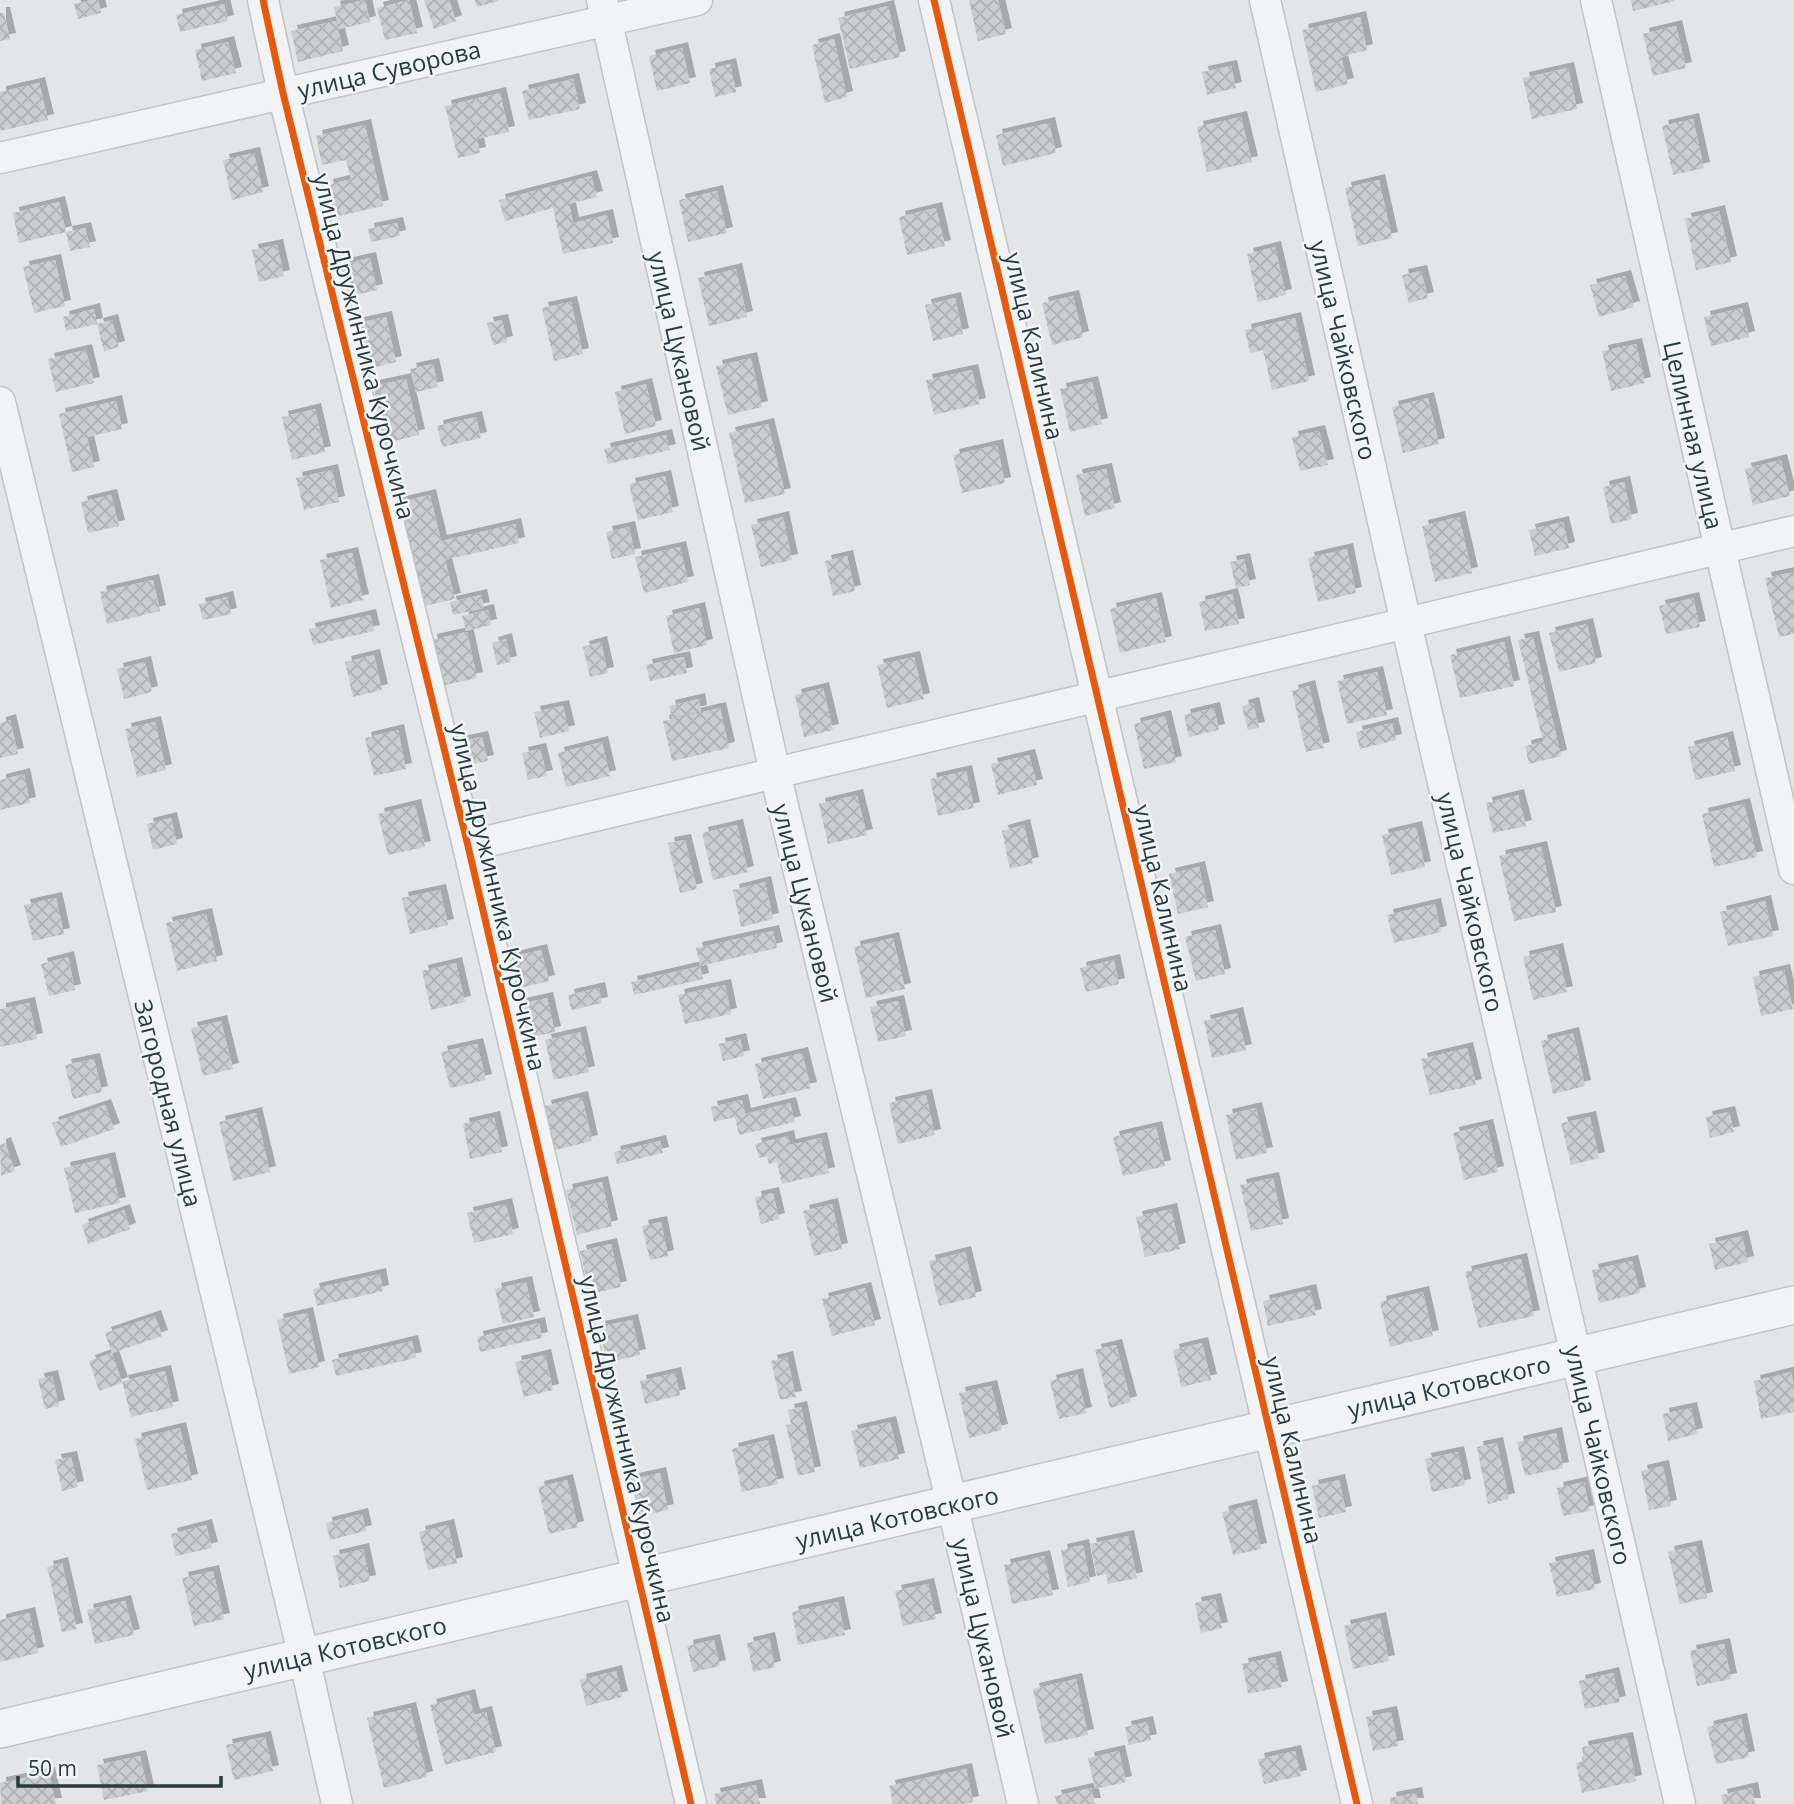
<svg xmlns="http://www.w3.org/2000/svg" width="1794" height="1804" font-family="'Open Sans',sans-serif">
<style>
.building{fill:url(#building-cross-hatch);filter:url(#shadow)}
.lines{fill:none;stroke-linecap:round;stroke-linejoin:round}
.minor-casing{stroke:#c0c4c5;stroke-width:33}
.tertiary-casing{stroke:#c0c4c5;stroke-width:40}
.minor{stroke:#f1f3f4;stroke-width:30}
.tertiary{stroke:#f1f3f4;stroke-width:37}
.cycleway-casing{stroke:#f0f5f6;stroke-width:11}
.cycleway{stroke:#e8590c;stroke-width:7}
.labels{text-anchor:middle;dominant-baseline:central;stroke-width:5;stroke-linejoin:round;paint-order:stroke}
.street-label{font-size:24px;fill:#293a40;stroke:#f0f5f6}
</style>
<defs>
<pattern id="building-cross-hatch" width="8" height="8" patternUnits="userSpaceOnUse" patternTransform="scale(1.75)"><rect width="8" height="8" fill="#cbcecf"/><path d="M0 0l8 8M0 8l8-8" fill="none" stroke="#aeb2b3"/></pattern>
<filter id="shadow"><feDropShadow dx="6" dy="-6" stdDeviation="0" flood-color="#0004"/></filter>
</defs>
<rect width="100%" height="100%" fill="#e2e6e7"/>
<g class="building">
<path d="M92 0H98L101 13 78 19 74 4Z"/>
<path d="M365 0 370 22 339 29 334 7Z"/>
<path d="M409 0 417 33 385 40 377 8Z"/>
<path d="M424 0H449L456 21 434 29Z"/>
<path d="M475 0H498V1L477 7Z"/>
<path d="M969 0H998L1006 34 978 41Z"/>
<path d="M1631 0H1675V1L1633 11Z"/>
<path d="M224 4 228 21 180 32 176 15Z"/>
<path d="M888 6 900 57 850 69 838 18Z"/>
<path d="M0 13H4L10 39 0 41Z"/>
<path d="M1360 17 1367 50 1341 57 1348 84 1316 92 1302 30Z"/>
<path d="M336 21 343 51 298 62 291 31Z"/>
<path d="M1676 26 1686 68 1653 76 1643 34Z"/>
<path d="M834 39 847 97 825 103 812 45Z"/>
<path d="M228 42 236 73 202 81 195 50Z"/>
<path d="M682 48 690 83 657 91 649 56Z"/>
<path d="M730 64 736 92 715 97 709 69Z"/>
<path d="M1231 66 1236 88 1207 95 1202 72Z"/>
<path d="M1568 68 1577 109 1532 119 1523 78Z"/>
<path d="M573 79 580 109 529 120 522 91Z"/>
<path d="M39 83 48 120 0 131V92Z"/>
<path d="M500 93 509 132 477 139 480 153 458 158 445 106Z"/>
<path d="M1241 117 1252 162 1207 172 1197 127Z"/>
<path d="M1693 119 1704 168 1673 175 1662 126Z"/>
<path d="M1049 123 1056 153 1003 166 996 135Z"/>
<path d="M365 125 383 206 334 217 327 185 351 179 346 160 322 165 316 136Z"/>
<path d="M254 153 263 192 232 200 223 160Z"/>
<path d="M591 176 597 197 569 204 573 223 607 215 613 243 563 254 553 208 505 221 499 200Z"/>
<path d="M1379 180 1392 238 1358 246 1345 188Z"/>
<path d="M717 191 727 233 688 242 679 200Z"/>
<path d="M59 202 66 232 19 243 13 213Z"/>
<path d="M936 208 945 246 907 255 899 217Z"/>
<path d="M1719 211 1731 262 1696 270 1685 219Z"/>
<path d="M397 223 400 236 371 242 368 229Z"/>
<path d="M85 228 90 247 70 251 66 232Z"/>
<path d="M277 245 284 276 259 282 252 250Z"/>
<path d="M1275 247 1286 295 1258 302 1247 254Z"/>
<path d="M370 258 377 290 351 296 343 264Z"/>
<path d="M55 260 65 306 34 313 23 267Z"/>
<path d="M736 269 747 317 709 326 698 278Z"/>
<path d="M1421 271 1428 298 1409 303 1402 275Z"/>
<path d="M1625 276 1634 307 1599 317 1590 285Z"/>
<path d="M1073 296 1083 337 1052 345 1042 303Z"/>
<path d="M955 298 963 334 933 341 925 305Z"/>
<path d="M571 302 583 354 554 361 542 308Z"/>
<path d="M1742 308 1749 337 1711 346 1704 317Z"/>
<path d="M94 309 97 324 112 320 119 347 104 351 97 324 66 331 63 317Z"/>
<path d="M386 317 396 362 368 369 358 323Z"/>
<path d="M1295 318 1309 381 1272 390 1263 350 1250 353 1245 330Z"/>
<path d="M502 320 507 342 493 345 487 323Z"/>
<path d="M1636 344 1645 383 1611 391 1602 351Z"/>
<path d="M86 350 94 383 56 392 48 359Z"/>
<path d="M751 358 762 407 728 415 716 366Z"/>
<path d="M433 364 438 387 416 392 410 369Z"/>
<path d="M972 370 980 404 934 415 926 380Z"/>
<path d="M406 379 419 435 386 443 373 386Z"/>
<path d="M1092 382 1102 424 1070 432 1060 389Z"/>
<path d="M646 384 656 426 625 434 615 392Z"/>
<path d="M1428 398 1439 444 1403 453 1392 407Z"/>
<path d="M116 401 122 429 87 437 94 467 72 472 59 414Z"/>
<path d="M315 409 325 452 292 460 282 417Z"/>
<path d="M476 417 481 438 442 447 437 426Z"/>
<path d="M768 424 785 494 745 503 729 433Z"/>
<path d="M1319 431 1328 465 1300 471 1292 437Z"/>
<path d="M666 435 670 450 608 464 604 449Z"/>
<path d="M997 445 1005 483 962 493 953 455Z"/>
<path d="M1781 460 1790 496 1753 505 1745 469Z"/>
<path d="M1106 469 1115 508 1085 516 1076 475Z"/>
<path d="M332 470 339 502 304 510 296 478Z"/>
<path d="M665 476 673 512 638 520 629 484Z"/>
<path d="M1624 482 1632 519 1611 524 1603 487Z"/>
<path d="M111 495 119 526 88 533 81 502Z"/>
<path d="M430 495 441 541 515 524 519 543 445 560 455 599 420 607 396 503Z"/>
<path d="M783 517 792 560 761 567 751 525Z"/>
<path d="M1459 517 1472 573 1435 582 1422 526Z"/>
<path d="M1563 522 1569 548 1535 556 1529 530Z"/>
<path d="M629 527 635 554 612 559 606 532Z"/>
<path d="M680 547 688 582 644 593 635 557Z"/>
<path d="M1347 549 1356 593 1318 602 1308 558Z"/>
<path d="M352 553 363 600 331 608 320 560Z"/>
<path d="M847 556 855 591 833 596 825 561Z"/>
<path d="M1244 559 1250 585 1236 588 1230 562Z"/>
<path d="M1794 572V634L1779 637 1765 578Z"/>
<path d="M153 580 160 611 107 624 100 592Z"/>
<path d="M1232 594 1239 624 1205 631 1199 602Z"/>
<path d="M481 595 484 608 453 615 450 602Z"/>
<path d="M227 597 231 614 203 620 199 604Z"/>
<path d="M1156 598 1166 642 1120 653 1110 609Z"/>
<path d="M1693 598 1700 627 1666 634 1659 606Z"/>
<path d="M699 608 707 645 674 653 666 616Z"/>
<path d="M488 610 491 625 466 631 462 616Z"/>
<path d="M370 615 374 631 313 645 309 629Z"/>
<path d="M1587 624 1596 663 1559 672 1549 633Z"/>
<path d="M467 632 477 678 441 686 431 640Z"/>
<path d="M1533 637 1561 756 1529 764 1525 746 1543 742 1518 640Z"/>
<path d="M506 639 511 662 497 665 492 643Z"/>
<path d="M601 642 608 673 590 677 583 647Z"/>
<path d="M1504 642 1514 686 1460 698 1450 655Z"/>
<path d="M374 655 382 690 353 697 345 662Z"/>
<path d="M684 657 687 673 650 681 646 665Z"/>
<path d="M914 657 924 699 887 708 877 665Z"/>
<path d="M145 662 152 692 124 699 117 669Z"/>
<path d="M1377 672 1387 715 1347 724 1337 681Z"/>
<path d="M1309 686 1324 748 1306 752 1292 691Z"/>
<path d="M823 688 833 730 804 737 795 695Z"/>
<path d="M699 699 701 711 672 718 669 706Z"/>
<path d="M1253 703 1259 728 1248 730 1242 706Z"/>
<path d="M563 706 569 731 540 738 534 712Z"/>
<path d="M720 708 729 748 672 761 663 721Z"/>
<path d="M1214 708 1219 730 1189 737 1184 715Z"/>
<path d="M1165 716 1176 762 1144 769 1134 724Z"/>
<path d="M10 720 18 754 0 758V723Z"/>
<path d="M155 722 166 770 137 777 125 729Z"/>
<path d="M1392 723 1396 740 1360 749 1356 732Z"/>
<path d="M398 730 406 769 374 776 365 738Z"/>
<path d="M482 737 488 761 463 766 458 742Z"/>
<path d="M1727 737 1735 771 1695 780 1688 747Z"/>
<path d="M602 742 610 776 566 787 558 753Z"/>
<path d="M540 749 547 776 528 780 522 753Z"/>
<path d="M1029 755 1037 785 998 795 991 764Z"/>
<path d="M966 771 974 808 938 816 930 779Z"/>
<path d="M24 774 30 803 0 810V780Z"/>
<path d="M857 795 867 835 828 844 819 804Z"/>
<path d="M1518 795 1526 826 1493 833 1486 803Z"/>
<path d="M1744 804 1757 857 1714 867 1702 814Z"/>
<path d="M415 805 425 847 388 855 378 814Z"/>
<path d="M171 818 177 844 153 850 147 824Z"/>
<path d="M737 825 748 872 713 880 702 833Z"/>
<path d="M1024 825 1033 863 1010 869 1002 831Z"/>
<path d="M1416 827 1425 867 1391 875 1382 835Z"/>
<path d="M685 840 697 889 680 893 668 843Z"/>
<path d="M1541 847 1556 912 1514 921 1499 856Z"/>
<path d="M1199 867 1208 907 1178 914 1169 874Z"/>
<path d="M765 882 773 919 741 927 733 890Z"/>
<path d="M440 890 448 925 410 934 402 898Z"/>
<path d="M56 898 64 934 33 941 24 905Z"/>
<path d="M1765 901 1773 936 1728 946 1720 912Z"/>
<path d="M1435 904 1441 932 1394 943 1387 915Z"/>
<path d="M206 914 217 961 177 971 166 923Z"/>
<path d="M1215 930 1225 974 1196 981 1185 937Z"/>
<path d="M773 931 777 948 700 966 703 979 634 995 631 982 700 966 696 948Z"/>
<path d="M893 938 905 989 866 998 854 947Z"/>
<path d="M1557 949 1567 992 1533 1000 1523 957Z"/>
<path d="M541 950 549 981 519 988 512 957Z"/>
<path d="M68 957 75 990 49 996 41 964Z"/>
<path d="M1114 960 1119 984 1086 992 1080 968Z"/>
<path d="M456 963 465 1002 431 1010 422 971Z"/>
<path d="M1784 970 1793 1009 1761 1016 1753 977Z"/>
<path d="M725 985 731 1014 685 1024 678 995Z"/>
<path d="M599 988 602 1003 571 1010 568 995Z"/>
<path d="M547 998 555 1032 528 1038 520 1004Z"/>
<path d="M898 1001 906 1036 878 1042 870 1007Z"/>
<path d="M29 1003 37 1039 0 1047V1009Z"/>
<path d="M1237 1013 1246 1050 1212 1058 1204 1021Z"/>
<path d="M221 1021 233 1069 203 1076 191 1028Z"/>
<path d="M580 1032 589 1072 554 1080 545 1040Z"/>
<path d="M1573 1033 1585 1086 1553 1094 1541 1041Z"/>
<path d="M740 1039 744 1056 723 1061 719 1044Z"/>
<path d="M477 1044 486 1080 450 1088 441 1052Z"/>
<path d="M1467 1048 1476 1085 1430 1095 1421 1059Z"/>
<path d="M802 1053 811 1088 763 1099 755 1064Z"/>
<path d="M94 1059 102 1092 73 1099 65 1065Z"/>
<path d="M926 1095 935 1135 898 1144 889 1103Z"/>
<path d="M582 1097 592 1141 555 1150 545 1106Z"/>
<path d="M742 1100 745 1114 790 1103 795 1122 739 1135 735 1117 714 1122 711 1107Z"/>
<path d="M105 1105 114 1129 61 1147 52 1123Z"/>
<path d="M1256 1108 1267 1153 1236 1160 1226 1115Z"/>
<path d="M1729 1112 1734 1132 1710 1138 1706 1117Z"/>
<path d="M256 1113 270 1172 233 1181 219 1122Z"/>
<path d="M494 1117 502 1152 470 1159 463 1124Z"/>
<path d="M1590 1117 1599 1158 1571 1165 1561 1123Z"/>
<path d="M1487 1125 1498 1172 1464 1180 1453 1133Z"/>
<path d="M1156 1127 1165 1166 1123 1176 1113 1137Z"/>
<path d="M788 1136 790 1145 821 1138 829 1173 782 1184 777 1162 769 1164 767 1156 759 1158 755 1144Z"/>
<path d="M660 1141 663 1153 617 1164 614 1152Z"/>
<path d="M5 1143 15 1171 1 1176 0 1145Z"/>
<path d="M109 1158 120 1203 75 1213 64 1168Z"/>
<path d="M1273 1178 1283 1224 1251 1231 1240 1185Z"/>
<path d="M602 1182 612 1226 577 1235 566 1190Z"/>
<path d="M773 1193 779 1219 761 1224 755 1197Z"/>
<path d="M506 1204 513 1234 474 1243 467 1213Z"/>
<path d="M832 1204 842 1249 814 1256 803 1211Z"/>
<path d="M1171 1209 1180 1249 1145 1257 1136 1217Z"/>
<path d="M124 1210 130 1229 88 1244 82 1225Z"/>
<path d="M661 1222 668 1256 650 1260 642 1226Z"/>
<path d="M1742 1236 1748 1262 1715 1270 1709 1244Z"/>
<path d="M611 1244 621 1287 590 1294 580 1251Z"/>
<path d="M965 1252 976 1297 939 1306 929 1261Z"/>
<path d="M1521 1259 1534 1316 1479 1328 1465 1272Z"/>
<path d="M1632 1261 1640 1293 1599 1303 1592 1270Z"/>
<path d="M380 1274 383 1291 317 1306 313 1289Z"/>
<path d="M526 1282 534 1317 503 1324 495 1289Z"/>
<path d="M865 1288 875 1325 832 1336 822 1299Z"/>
<path d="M1310 1290 1316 1315 1268 1326 1263 1301Z"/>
<path d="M1423 1292 1433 1336 1390 1347 1380 1302Z"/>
<path d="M307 1313 319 1367 289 1374 277 1320Z"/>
<path d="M155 1316 162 1336 112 1353 105 1333Z"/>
<path d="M632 1320 640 1355 607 1363 599 1327Z"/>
<path d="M539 1323 542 1338 480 1352 477 1337Z"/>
<path d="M412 1341 416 1358 336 1376 332 1360Z"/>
<path d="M1202 1343 1211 1380 1181 1387 1173 1350Z"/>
<path d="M1116 1345 1131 1402 1110 1408 1095 1350Z"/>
<path d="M112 1353 122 1383 99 1391 89 1361Z"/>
<path d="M545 1355 553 1390 524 1397 515 1362Z"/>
<path d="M787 1357 796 1397 780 1400 771 1361Z"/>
<path d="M165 1371 173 1407 131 1417 122 1381Z"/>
<path d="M1791 1372 1794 1386V1412L1761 1419 1754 1381Z"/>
<path d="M675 1373 680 1395 645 1404 640 1381Z"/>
<path d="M1077 1374 1086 1413 1059 1419 1050 1381Z"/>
<path d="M52 1376 59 1406 45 1409 38 1379Z"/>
<path d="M991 1386 1002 1430 969 1438 959 1393Z"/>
<path d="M801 1407 815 1472 798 1476 786 1425 791 1424 788 1410Z"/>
<path d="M1691 1408 1697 1434 1668 1441 1663 1414Z"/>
<path d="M890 1422 899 1459 860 1468 851 1431Z"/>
<path d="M180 1428 192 1480 147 1490 135 1439Z"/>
<path d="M1556 1433 1563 1468 1525 1476 1517 1442Z"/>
<path d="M768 1440 778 1484 742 1492 732 1449Z"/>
<path d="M1497 1443 1509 1499 1488 1504 1477 1447Z"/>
<path d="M1458 1452 1465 1485 1432 1492 1425 1459Z"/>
<path d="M71 1457 78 1487 62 1491 55 1460Z"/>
<path d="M1663 1466 1671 1506 1649 1510 1641 1471Z"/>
<path d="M660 1473 668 1510 641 1516 633 1479Z"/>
<path d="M567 1480 578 1527 549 1534 538 1487Z"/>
<path d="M1339 1480 1346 1512 1319 1518 1312 1486Z"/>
<path d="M1584 1482 1590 1511 1563 1516 1557 1488Z"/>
<path d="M1251 1505 1261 1549 1233 1555 1222 1512Z"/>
<path d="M362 1514 366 1531 330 1540 326 1523Z"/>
<path d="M206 1525 212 1548 176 1556 171 1534Z"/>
<path d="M448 1525 457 1563 428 1570 419 1532Z"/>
<path d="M1128 1536 1137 1578 1108 1584 1106 1574 1097 1576 1090 1544Z"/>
<path d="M1083 1545 1090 1582 1068 1587 1061 1550Z"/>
<path d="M1696 1546 1707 1598 1680 1604 1668 1552Z"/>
<path d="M363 1549 370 1581 340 1588 333 1556Z"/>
<path d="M1588 1555 1595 1589 1557 1597 1549 1563Z"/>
<path d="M1044 1556 1053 1595 1012 1604 1004 1565Z"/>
<path d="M62 1563 77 1629 62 1632 47 1567Z"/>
<path d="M213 1571 224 1619 194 1626 182 1578Z"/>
<path d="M928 1584 936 1619 903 1626 895 1591Z"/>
<path d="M1215 1599 1222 1628 1201 1633 1195 1603Z"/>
<path d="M125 1601 134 1635 95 1644 87 1610Z"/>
<path d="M838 1602 845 1635 798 1645 792 1612Z"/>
<path d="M29 1613 38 1653 0 1662V1620Z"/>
<path d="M1380 1618 1389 1661 1353 1669 1344 1626Z"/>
<path d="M769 1638 775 1667 753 1672 747 1643Z"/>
<path d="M714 1640 720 1666 693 1672 687 1646Z"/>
<path d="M1724 1644 1731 1679 1697 1686 1690 1651Z"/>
<path d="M1275 1657 1282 1687 1248 1694 1242 1664Z"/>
<path d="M616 1671 622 1697 586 1706 580 1680Z"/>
<path d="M1613 1673 1620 1702 1585 1709 1579 1681Z"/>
<path d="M1076 1679 1088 1735 1045 1744 1033 1689Z"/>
<path d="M469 1695 474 1715 486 1712 496 1752 445 1765 430 1705Z"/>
<path d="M410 1708 427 1777 384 1788 367 1718Z"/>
<path d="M1391 1712 1398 1746 1373 1751 1366 1717Z"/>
<path d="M1741 1719 1749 1757 1716 1764 1707 1727Z"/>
<path d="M1147 1722 1151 1740 1129 1745 1125 1727Z"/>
<path d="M265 1737 273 1771 234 1780 226 1745Z"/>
<path d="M1627 1738 1636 1781 1582 1793 1576 1763 1584 1761 1582 1747Z"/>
<path d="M1119 1751 1126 1782 1095 1789 1088 1758Z"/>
<path d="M1295 1751 1301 1776 1264 1784 1258 1759Z"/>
<path d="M140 1756 148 1791 104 1800 97 1765Z"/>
<path d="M966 1769 973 1802 964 1804H893L889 1786Z"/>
<path d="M49 1773 56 1804H1L0 1783Z"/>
<path d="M756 1785 760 1804H716L714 1794Z"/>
<path d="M1091 1788 1095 1804H1057L1055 1796Z"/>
<path d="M1752 1788 1755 1804H1723L1721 1795Z"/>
<path d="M1416 1793 1418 1804H1391L1390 1798Z"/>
</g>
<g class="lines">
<defs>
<g id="minor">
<path d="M263 0 283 93 468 846 691 1804"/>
<path d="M602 0 775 773 952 1504 1023 1804"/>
<path d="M934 0 1357 1804"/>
<path d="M1265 0 1406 623 1680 1804"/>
<path d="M1596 0 1720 549 1794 869"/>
<path d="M0 158 697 0"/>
<path d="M0 402 304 1657 337 1804"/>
<path d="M468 846 1794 531"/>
</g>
<path id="tertiary" d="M0 1729 1794 1305"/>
</defs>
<use href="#minor" class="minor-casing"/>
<use href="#tertiary" class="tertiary-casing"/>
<use href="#minor" class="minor"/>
<use href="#tertiary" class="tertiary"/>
<defs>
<g id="cycleway">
<path d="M263 0 283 93 468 846 691 1804"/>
<path d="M934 0 1357 1804"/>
</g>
</defs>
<use href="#cycleway" class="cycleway-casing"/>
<use href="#cycleway" class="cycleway"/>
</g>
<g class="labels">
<g class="street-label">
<text transform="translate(389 69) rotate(-13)">улица Суворова</text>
<text transform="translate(365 346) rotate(76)">улица Дружинника Курочкина</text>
<text transform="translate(1035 346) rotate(77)">улица Калинина</text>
<text transform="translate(1344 350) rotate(77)">улица Чайковского</text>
<text transform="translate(680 351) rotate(77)">улица Цукановой</text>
<text transform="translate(1694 435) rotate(77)">Целинная улица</text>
<text transform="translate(499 897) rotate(77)">улица Дружинника Курочкина</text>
<text transform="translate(1164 898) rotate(77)">улица Калинина</text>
<text transform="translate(1471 902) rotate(77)">улица Чайковского</text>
<text transform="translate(806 903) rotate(76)">улица Цукановой</text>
<text transform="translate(169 1103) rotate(76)">Загородная улица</text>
<text transform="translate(1449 1386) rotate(-13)">улица Котовского</text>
<text transform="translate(628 1449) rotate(77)">улица Дружинника Курочкина</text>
<text transform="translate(1294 1450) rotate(77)">улица Калинина</text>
<text transform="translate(1599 1455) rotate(77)">улица Чайковского</text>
<text transform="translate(897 1517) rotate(-13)">улица Котовского</text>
<text transform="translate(984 1638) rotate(77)">улица Цукановой</text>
<text transform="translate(345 1647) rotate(-13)">улица Котовского</text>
</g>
</g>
<path d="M18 1776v10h203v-10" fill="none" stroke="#293a40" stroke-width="3.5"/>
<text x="28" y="1776" font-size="21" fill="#293a40" stroke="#f0f5f6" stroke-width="5" paint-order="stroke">50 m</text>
</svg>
